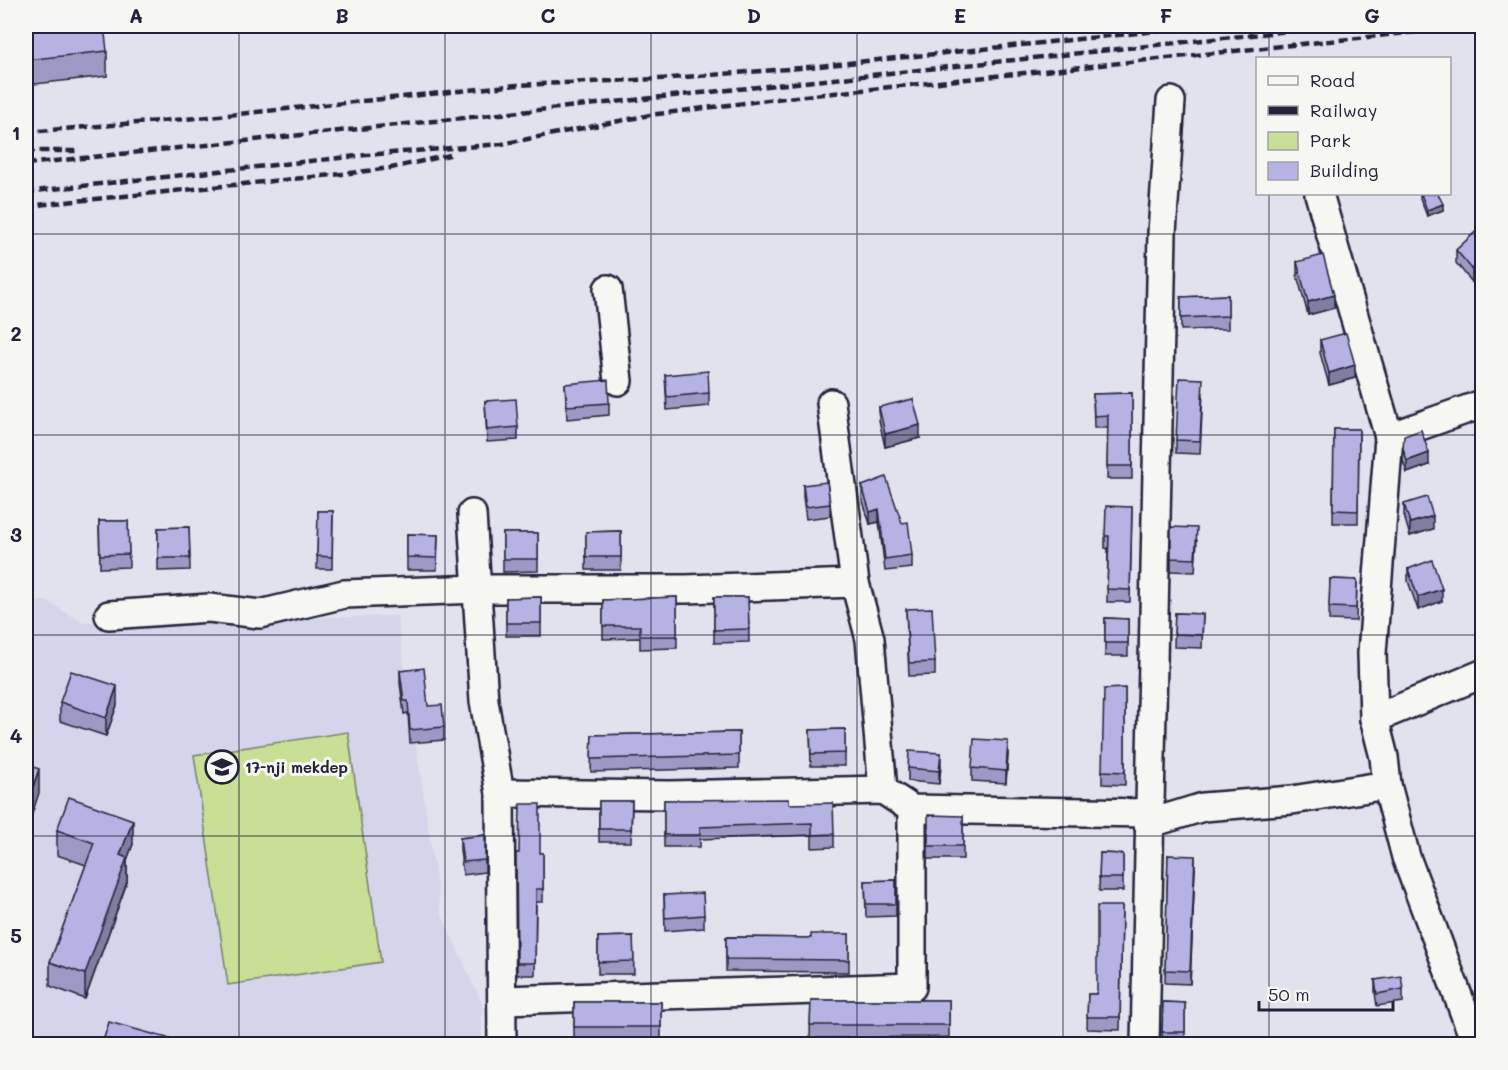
<svg xmlns="http://www.w3.org/2000/svg" width="1508" height="1070" font-family="Mali,sans-serif">
<style>
.built{fill:#d4d4eb}
.green{fill:#c8df95;stroke:#758068;stroke-width:1.5}
.lines{fill:none;stroke-linecap:round;stroke-linejoin:round}
.minor-casing{stroke:#22223b;stroke-width:32}
.minor{stroke:#f6f6f2;stroke-width:27}
.rail{stroke:#22223b;stroke-width:4.5;stroke-dasharray:9 4.5;stroke-linecap:butt}
.wall{fill:#9c9ac4;stroke:#22223b;stroke-width:1.5}
.shaded-wall{fill:#7f7da0;stroke:#22223b;stroke-width:1.5}
.building{fill:#b5b3e4;stroke:#22223b;stroke-width:1.5}
.grid{fill:none;stroke:#22223b;stroke-width:1.5;stroke-opacity:0.55}
.labels{text-anchor:middle;dominant-baseline:central;stroke-width:6;stroke-linejoin:round;paint-order:stroke}
.poi-label{font-size:15px;font-weight:bold;fill:#22223b;stroke:#f6f6f2;text-anchor:start}
.neatline{fill:none;stroke:#22223b;stroke-width:2}
.grid-label{font-size:20px;text-anchor:middle;font-weight:bold;fill:#22223b}
</style>
<rect width="100%" height="100%" fill="#e2e2ee"/>
<filter id="ink" filterUnits="userSpaceOnUse"><feTurbulence type="fractalNoise" baseFrequency=".0167" numOctaves="2"/><feDisplacementMap in="SourceGraphic" scale="12" xChannelSelector="R" yChannelSelector="G"/><feConvolveMatrix kernelMatrix="1 2 1 2 8 2 1 2 1" color-interpolation-filters="sRGB"/></filter>
<g filter="url(#ink)">
<path class="built" d="M47 601 82 622 397 616 441 913 482 1004V1044H26V602Z"/>
<path class="green" d="M348 732 381 962 228 985 194 755Z"/>
<g class="lines">
<defs>
<g id="minor">
<path d="M1319 194 1389 437 1372 653 1374 718 1384 757 1387 785 1406 857 1476 1044"/>
<path d="M608 289 618 381"/>
<path d="M831 403 855 583 870 639 883 790"/>
<path d="M1389 437 1482 404"/>
<path d="M472 514 484 701 500 793 502 1044"/>
<path d="M109 615 209 608 260 614 344 594 478 589H686L855 583"/>
<path d="M1374 719 1482 674"/>
<path d="M500 793 670 795 883 790 912 809 1148 813"/>
<path d="M1148 824 1203 807 1292 800 1387 785"/>
<path d="M503 1000 912 987V809"/>
<path d="M1145 1044 1162 233 1171 101"/>
</g>
</defs>
<use href="#minor" class="minor-casing"/>
<use href="#minor" class="minor"/>
<g class="rail">
<path d="M26 132 209 117 517 85 659 79 800 68 1147 32 1188 26"/>
<path d="M26 151H76"/>
<path d="M26 164 1337 26"/>
<path d="M26 192 366 155 502 144 650 115 776 99 1473 26"/>
<path d="M26 206 342 174 391 168 454 154"/>
</g>
</g>
<g class="wall">
<path d="M26 26 107 51V76L26 85Z"/>
<path d="M1420 194H1438L1443 210 1427 216 1420 198Z"/>
<path d="M1482 226 1472 282 1456 263V250Z"/>
<path d="M1297 262 1334 308 1308 315 1297 275Z"/>
<path d="M1228 295V329L1181 330V297Z"/>
<path d="M1320 340 1355 378 1329 385 1320 353Z"/>
<path d="M665 375 709 393V406L667 410Z"/>
<path d="M565 384 609 403V415L567 419Z"/>
<path d="M1203 392 1200 454 1176 453V440Z"/>
<path d="M1132 393V479H1107L1108 428H1094L1093 394Z"/>
<path d="M485 401 518 427V440L487 442Z"/>
<path d="M879 407 920 438 885 447 879 420Z"/>
<path d="M1334 429H1359L1358 523H1333Z"/>
<path d="M1403 449 1429 465 1407 473 1403 461Z"/>
<path d="M803 485 830 504V516L806 519 803 497Z"/>
<path d="M862 486 912 555V568L885 571 879 522 870 524 862 498Z"/>
<path d="M1404 504 1433 529 1410 536 1404 516Z"/>
<path d="M1132 507 1130 602H1107L1108 549 1105 548V536Z"/>
<path d="M318 511H333L332 569H317Z"/>
<path d="M99 521H128L129 567 100 568Z"/>
<path d="M189 527 190 570 158 571V528Z"/>
<path d="M1171 527 1197 540 1195 572 1171 571Z"/>
<path d="M621 531V570H586V532Z"/>
<path d="M503 533H538V571L503 572Z"/>
<path d="M407 534 438 535 437 570H407Z"/>
<path d="M1408 569 1442 601 1418 610 1408 581Z"/>
<path d="M1330 579 1357 580 1356 621 1329 620Z"/>
<path d="M541 597V636H506V598Z"/>
<path d="M677 597V648L640 649V638L603 639V600Z"/>
<path d="M714 597H748L749 642 714 643Z"/>
<path d="M906 609 935 662V675L909 676Z"/>
<path d="M1175 613 1203 614 1202 648 1174 647Z"/>
<path d="M1105 618 1128 619V656H1105Z"/>
<path d="M400 671 444 727V740L410 743 408 713 404 714 400 683Z"/>
<path d="M1125 688V785L1102 784V771Z"/>
<path d="M60 702 117 705 106 736 60 721Z"/>
<path d="M845 729V766H811L810 730Z"/>
<path d="M739 732V768L591 772 592 735Z"/>
<path d="M1008 754 1006 783 972 781V768Z"/>
<path d="M941 766 939 784 908 781V768Z"/>
<path d="M664 800 789 804 834 834V847L812 848V835L700 839V847H664Z"/>
<path d="M599 801H632L631 842H599Z"/>
<path d="M963 816V859H928V846Z"/>
<path d="M57 830 133 844 127 860V882L85 999 50 986V962L86 865 57 855Z"/>
<path d="M485 835V872L463 875 460 850V838Z"/>
<path d="M516 853H543V902H536L535 975H517Z"/>
<path d="M1100 853 1123 854V891H1099Z"/>
<path d="M1168 855 1195 868 1190 984 1165 983Z"/>
<path d="M896 880V916L866 917 865 881Z"/>
<path d="M664 895 704 915V928L665 931Z"/>
<path d="M1122 906 1120 1030 1087 1029 1088 994H1097Z"/>
<path d="M849 934V972L726 971V937L811 938Z"/>
<path d="M633 936 634 974H598V937Z"/>
<path d="M1375 980 1403 989V1002L1377 1006 1375 993Z"/>
<path d="M811 1000H949V1037L810 1038Z"/>
<rect x="574" y="1002" width="87" height="38"/>
<path d="M1163 1002 1185 1003V1044H1162Z"/>
<path d="M104 1038 189 1044H104Z"/>
</g>
<g class="shaded-wall">
<path d="M1443 204V210L1427 216V210Z"/>
<path d="M1482 260V272L1472 282V269Z"/>
<path d="M1334 295V308L1308 315V302Z"/>
<path d="M1355 365V378L1329 385V373Z"/>
<path d="M920 425V438L885 447V434Z"/>
<path d="M1429 453V465L1407 473V461Z"/>
<path d="M879 509V522L870 524V512Z"/>
<path d="M1433 516V529L1410 536V523Z"/>
<path d="M1442 589V601L1418 610V597Z"/>
<path d="M117 686V705L106 736V718Z"/>
<path d="M1008 741V754L1006 783V771Z"/>
<path d="M941 753V766L939 784V771Z"/>
<path d="M39 769V793L26 832V807Z"/>
<path d="M133 820V844L127 860V882L85 999V974L120 855Z"/>
<path d="M1195 856V868L1190 984V971Z"/>
</g>
<g class="building">
<path d="M26 26H104L107 51 26 60Z"/>
<path d="M1421 194H1438L1443 204 1427 210Z"/>
<path d="M1482 226V260L1472 269 1456 250Z"/>
<path d="M1323 255 1334 295 1308 302 1297 262Z"/>
<path d="M1228 295V316L1181 318V297Z"/>
<path d="M1346 333 1355 365 1329 373 1320 340Z"/>
<path d="M708 371 709 393 667 397 665 375Z"/>
<path d="M1179 378 1203 379 1200 441 1176 440Z"/>
<path d="M608 380 609 403 567 406 565 384Z"/>
<path d="M1132 393V466H1107L1108 415 1094 416 1093 394Z"/>
<path d="M516 399 518 427 487 430 485 401Z"/>
<path d="M913 399 920 425 885 434 879 407Z"/>
<path d="M1334 429H1359L1358 511 1333 510Z"/>
<path d="M1421 430 1429 453 1407 461 1403 449 1404 436Z"/>
<path d="M886 477 902 523 908 522 912 555 885 559 879 509 870 512 862 486Z"/>
<path d="M827 482 830 504 806 507 803 485Z"/>
<path d="M1427 497 1433 516 1410 523 1404 504Z"/>
<path d="M1106 506 1132 507 1130 590 1107 589 1109 536H1105Z"/>
<path d="M318 511H333L332 557 317 556Z"/>
<path d="M99 521H128L129 554 100 555Z"/>
<path d="M189 527 190 558H158V528Z"/>
<path d="M1171 527 1197 528 1195 559 1171 558Z"/>
<path d="M621 531V557H586V532Z"/>
<rect x="503" y="533" width="35" height="26"/>
<path d="M407 534 438 535 437 558 407 557Z"/>
<path d="M1432 560 1442 589 1418 597 1408 569Z"/>
<path d="M1330 579 1357 580 1356 608 1329 607Z"/>
<path d="M541 597V623H506V598Z"/>
<path d="M677 597V636H640V626H603V600Z"/>
<path d="M714 597H748L749 629 714 630Z"/>
<path d="M932 608 935 662 909 663 906 609Z"/>
<path d="M1175 613 1203 614 1202 635 1174 634Z"/>
<path d="M1105 618 1128 619V643H1105Z"/>
<path d="M424 668 428 706 442 705 444 727 410 730 408 701H404L400 671Z"/>
<path d="M71 671 117 686 106 718 60 702Z"/>
<path d="M1125 688V772L1102 771 1104 689Z"/>
<path d="M845 729V753L811 754 810 730Z"/>
<path d="M739 732V755L591 759 592 735Z"/>
<path d="M974 739 1008 741 1006 771 972 768Z"/>
<path d="M909 751 941 753 939 771 908 768Z"/>
<path d="M26 764 39 769 26 807Z"/>
<path d="M69 797 133 820 120 855 127 858 85 974 50 962 94 843 57 830Z"/>
<path d="M789 799V804L833 803 834 834 812 835V823L700 827V835H664V800Z"/>
<path d="M599 801H632L631 829H599Z"/>
<path d="M520 804H540V853H543V889H536L535 963H517L516 853H519Z"/>
<path d="M928 815 963 816V846H928Z"/>
<path d="M485 835V860L463 862 460 838Z"/>
<path d="M1100 853 1123 854V878H1099Z"/>
<path d="M1168 855 1195 856 1190 971 1165 970Z"/>
<path d="M896 880V904H866L865 881Z"/>
<path d="M703 893 704 915 665 918 664 895Z"/>
<path d="M1097 906H1122L1120 1017H1087L1088 994H1097Z"/>
<path d="M811 934H849V960L726 959V937L811 938Z"/>
<path d="M633 936 634 961 598 962V937Z"/>
<path d="M1401 976 1403 989 1377 994 1375 980Z"/>
<path d="M811 1000H949V1025H810Z"/>
<rect x="574" y="1002" width="87" height="25"/>
<path d="M1163 1002 1185 1003V1032H1162Z"/>
<path d="M109 1022 189 1044H129L104 1038Z"/>
</g>
</g>
<path class="grid" d="M239 26V1044M445 26V1044M651 26V1044M857 26V1044M1063 26V1044M1269 26V58M1269 194V1044M26 234H1482M26 435H1482M26 635H1482M26 836H1482"/>
<defs>
<symbol id="school-ring" viewBox="-11 -11 22 22"><circle r="9.5" fill="#f6f6f2" stroke="#22223b" stroke-width="1.5"/><path d="M0-5L7-2L0 1L-7-2ZM-4 1L0 2.5L4 1V4Q0 6-4 4Z" fill="#22223b"/></symbol>
</defs>
<g fill-rule="evenodd">
<use href="#school-ring" x="203" y="748" width="38" height="38"/>
</g>
<g class="labels">
<g class="poi-label">
<text x="245" y="767">17-nji mekdep</text>
</g>
</g>
<rect width="1508" height="1070" fill="none" stroke="#f6f6f2" stroke-width="66"/>
<rect x="1256" y="57" width="195" height="138" fill="#f6f6f2" stroke="#a1a1a9" stroke-width="1.5"/>
<rect x="1268" y="76" width="30" height="9" fill="#f6f6f2" stroke="#a1a1a9" stroke-width="1.5"/>
<text x="1310" y="87" font-size="18" fill="#22223b">Road</text>
<rect x="1268" y="106" width="30" height="9" fill="#22223b" stroke="#a1a1a9" stroke-width="1.5"/>
<text x="1310" y="117" font-size="18" fill="#22223b">Railway</text>
<rect x="1268" y="132" width="30" height="18" fill="#c8df95" stroke="#a1a1a9" stroke-width="1.5"/>
<text x="1310" y="147" font-size="18" fill="#22223b">Park</text>
<rect x="1268" y="162" width="30" height="18" fill="#b5b3e4" stroke="#a1a1a9" stroke-width="1.5"/>
<text x="1310" y="177" font-size="18" fill="#22223b">Building</text>
<path d="M1259 1001v9h134v-9" fill="none" stroke="#22223b" stroke-width="3"/>
<text x="1268" y="1001" font-size="18" fill="#22223b" stroke="#f6f6f2" stroke-width="4.5" paint-order="stroke">50 m</text>
<rect x="33" y="33" width="1442" height="1004" class="neatline"/>
<g class="grid-label">
<text x="136" y="23">A</text>
<text x="342" y="23">B</text>
<text x="548" y="23">C</text>
<text x="754" y="23">D</text>
<text x="960" y="23">E</text>
<text x="1166" y="23">F</text>
<text x="1372" y="23">G</text>
<text x="16" y="140">1</text>
<text x="16" y="341">2</text>
<text x="16" y="542">3</text>
<text x="16" y="743">4</text>
<text x="16" y="943">5</text>
</g>
</svg>
